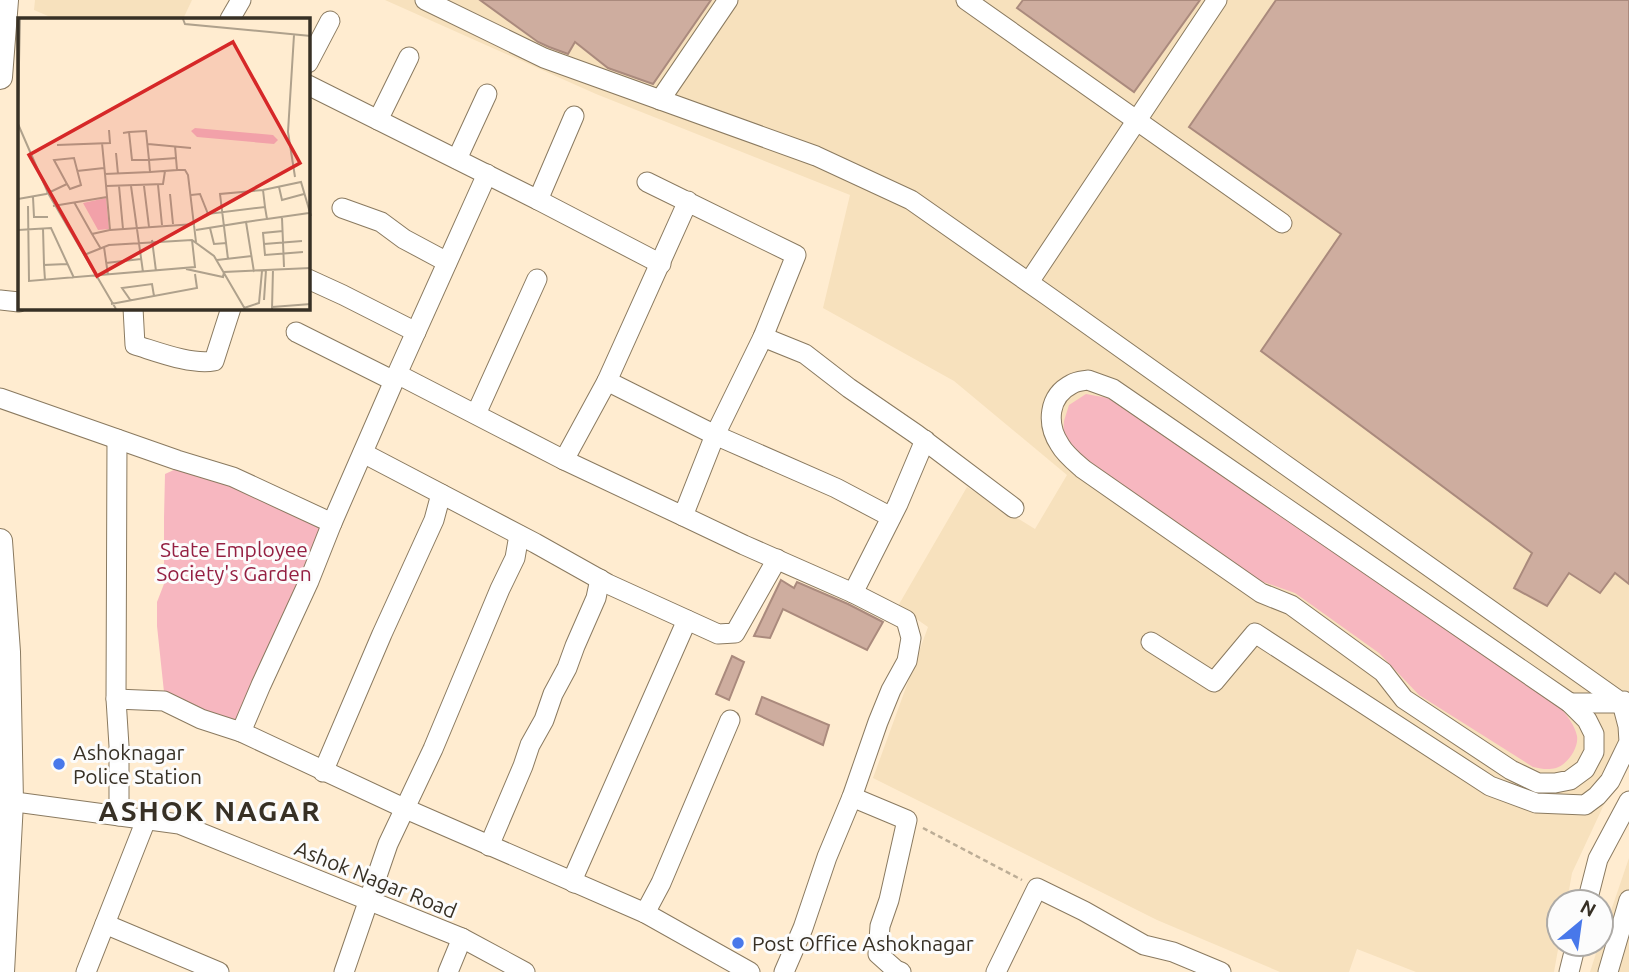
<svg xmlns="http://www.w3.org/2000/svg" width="1629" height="972" font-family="Ubuntu,sans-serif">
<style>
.built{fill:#f7e1bd}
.green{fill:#f7b7c0}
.building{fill:#cead9f;stroke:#aa8a7d;stroke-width:2}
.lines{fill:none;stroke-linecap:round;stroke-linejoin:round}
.minor-casing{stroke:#8a7a60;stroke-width:21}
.major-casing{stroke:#8a7a60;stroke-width:26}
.path{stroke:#bcad96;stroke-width:2.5;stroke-dasharray:5 3.5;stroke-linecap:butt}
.minor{stroke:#fff;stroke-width:19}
.major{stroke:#fff;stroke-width:24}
.poi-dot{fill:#4878ea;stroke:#fcfcfc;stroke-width:2.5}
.labels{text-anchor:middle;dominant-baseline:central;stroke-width:6;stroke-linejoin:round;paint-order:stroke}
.park-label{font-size:21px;fill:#942042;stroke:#fcfcfc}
.poi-label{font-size:21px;fill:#373025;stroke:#fcfcfc;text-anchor:start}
.street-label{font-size:21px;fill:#373025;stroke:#fcfcfc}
.district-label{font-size:28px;font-weight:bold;letter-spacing:2px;fill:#373025;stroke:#fcfcfc}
.inset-road{fill:none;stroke:#afa18c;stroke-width:2}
.view{fill:#d62828;fill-opacity:0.15;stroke:#d62828;stroke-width:3.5}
.inset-edge{fill:none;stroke:#373025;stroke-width:3.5}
</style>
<rect width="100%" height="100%" fill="#ffecd0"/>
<g class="built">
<path d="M35 0H192L183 19H55L34 10Z"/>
<path d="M385 0H1629V751L1572 873 1567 902H1559V944L1554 972H1416L1357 949 1349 972H1280L1157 920 873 778 928 627 898 606 967 487 1035 529 1067 475 954 381 823 308 850 195 596 94Z"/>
<path d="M1629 858V972H1590L1599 944H1601V940Z"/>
</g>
<g class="green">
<path d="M1086 394 1108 398 1560 706C1566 715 1575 725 1577 736 1579 748 1567 765 1556 768 1548 770 1542 769 1533 767L1419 695 1379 653 1295 593 1252 578 1084 458 1063 437 1064 421 1069 405Z"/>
<path d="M176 469 233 484 325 525 236 721 204 712 164 692 157 626V602L164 584V518L165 474Z"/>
</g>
<g class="building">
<path d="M480 0H711L653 84 608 68 575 42 568 54 549 47 538 42Z"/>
<path d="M1023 0H1200L1134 92 1017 8Z"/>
<path d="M1276 0H1629V584L1615 573 1600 593 1569 573 1547 606 1514 588 1532 553 1261 351 1341 234 1189 127Z"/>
<path d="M781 580 794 588 797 582 848 604 883 622 867 650 783 609 770 638 754 636Z"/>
<path d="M732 656 744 662 729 700 716 694Z"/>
<path d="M762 697 829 725 823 745 756 714Z"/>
</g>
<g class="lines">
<defs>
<g id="minor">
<path d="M425 0 544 58 816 156 911 200 1048 296 1284 464 1622 703 1628 726 1629 742 1610 781 1597 796 1585 805 1536 803 1490 786 1255 633 1214 682 1151 642"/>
<path d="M966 0 1282 223"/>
<path d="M230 19 241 0"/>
<path d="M308 63 330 21"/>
<path d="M308 85 538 200 574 116"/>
<path d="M660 100 728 0"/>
<path d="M378 120 409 57"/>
<path d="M457 159 487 94"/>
<path d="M487 174 397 374 564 460 683 516 715 435 836 488 891 517"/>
<path d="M647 182 796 255 763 337 715 435 607 381 688 201"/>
<path d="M538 200 661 264"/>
<path d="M342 208 381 222 404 239 447 262"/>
<path d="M308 279 343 295 416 332"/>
<path d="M1029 282 1217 0"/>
<path d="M0 300 19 302"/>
<path d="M133 308 135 345C158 352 191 365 214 361L231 308"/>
<path d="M296 332 394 381"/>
<path d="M763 337 805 354 849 388 916 434 1014 508"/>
<path d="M1088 380 1113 389 1570 703 1587 720 1594 734V752L1585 769 1570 780 1555 783H1538L1511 770 1404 699 1383 672 1291 605 1261 593 1083 469C1075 462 1065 454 1060 445 1046 424 1048 396 1072 384 1077 381 1083 381 1088 380Z"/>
<path d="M0 398 177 460 233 477 332 523"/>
<path d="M476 414 537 279"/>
<path d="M363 453 535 543 608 584 718 634 735 633 777 559"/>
<path d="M564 460 607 381"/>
<path d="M683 516 744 545 853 593 898 504 925 440"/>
<path d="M116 699 117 439"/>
<path d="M1570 703H1622L1624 701"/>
<path d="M241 732 406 809 645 913 750 972"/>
<path d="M323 772 382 634 434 520 441 494"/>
<path d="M852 797 907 820 889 900 880 926 878 954 896 970 901 972"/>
<path d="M0 800 179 824 462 938 525 972"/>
<path d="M119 816V746L116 699 164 701 201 719 241 732 261 685 309 581 332 523 397 374"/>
<path d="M489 846 523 766 530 745 544 720 553 694 567 668 575 646 596 598 600 579"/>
<path d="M574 883 575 874 687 620"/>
<path d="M1587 902 1598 859 1629 801"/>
<path d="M645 913 661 883 730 720"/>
<path d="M105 924 219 972"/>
<path d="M86 972 146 820"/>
<path d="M344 972 388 844 433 749 500 589 515 558 519 535"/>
<path d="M448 972 462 938"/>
<path d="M784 972 803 928 827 857 852 797 878 722 891 690 907 661 911 638 906 620 853 593"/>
<path d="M996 972 1037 888 1084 911 1144 945 1173 952 1221 972"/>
<path d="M1569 972 1576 944"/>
<path d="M1608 972 1629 900"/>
</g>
<g id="major">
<path d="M0 77 6 0"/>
<path d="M0 541 8 652 11 802 2 972"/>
</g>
</defs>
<use href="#minor" class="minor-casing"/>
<use href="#major" class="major-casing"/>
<path class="path" d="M923 828 1022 880"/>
<use href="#minor" class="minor"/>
<use href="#major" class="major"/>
</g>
<g class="poi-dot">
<circle cx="59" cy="764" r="7"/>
<circle cx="738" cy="943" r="7"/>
</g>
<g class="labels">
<g class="park-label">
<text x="234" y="549">State Employee<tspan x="234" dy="24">Society's Garden</tspan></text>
</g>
<g class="poi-label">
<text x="73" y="752">Ashoknagar<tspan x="73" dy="24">Police Station</tspan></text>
<text x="752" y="943">Post Office Ashoknagar</text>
</g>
<g class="street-label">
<text transform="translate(376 879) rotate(22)">Ashok Nagar Road</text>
</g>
<g class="district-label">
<text x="210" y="810">ASHOK NAGAR</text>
</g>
</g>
<g transform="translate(18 18)">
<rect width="292" height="292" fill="#ffecd0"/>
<path d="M177 110 255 117 260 122 256 126 179 119 173 113ZM88 180 91 211 80 212 65 185Z" fill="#f7b7c0"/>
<path class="inset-road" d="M165 1 167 6 293 18M276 17 270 114 277 159M0 88 2 1M0 106 30 175 98 291M105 115 111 114 128 113 131 142H114L111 114M84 125 87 156 132 154 131 142 159 140M130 126 173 130M39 127 92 125 91 112M98 135 100 156M159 152H167L170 157 178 224M59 153 86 150M132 154 159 152 157 128M140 167 144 207M88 168 145 166 147 153M101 168 105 211M113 168 125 254M126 168 131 209M261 169 264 182 286 176M245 172 283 164 293 198M152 176 155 206M173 177 182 176 190 196 247 189 249 201 228 204M15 179 16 199H30M0 181 28 176 49 166 36 142 56 140 63 167 52 171 49 166M56 184 74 216M10 188 11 263 177 249 174 222M35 188 89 179M264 200 266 249M249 201 291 195M25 210 26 247M192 210 196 226 209 225M0 212 33 210 56 260M92 212 177 206M178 212 228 204 236 254M265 213 245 215 247 237 285 234M134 222 138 253M246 226 284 223M86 229 90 257M83 231 74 216 92 212 87 156M66 237 91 227 174 222 196 238 227 291M210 241 202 176 245 172 247 189M199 242 234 238M88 245 123 241M168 251 205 259 206 254 293 250M27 262 26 247 49 246M246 282 248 252M113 283 104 270 134 266 136 278M93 286 179 270 177 256M254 289 293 286M226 290 241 285 244 253M254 291 255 251"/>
<path class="view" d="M215 24 282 145 79 258 11 137Z"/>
<rect width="292" height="292" class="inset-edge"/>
</g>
<g transform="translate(1580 923) rotate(29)"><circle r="33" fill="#fcfcfc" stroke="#adaaa6" stroke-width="2"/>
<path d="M0-5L12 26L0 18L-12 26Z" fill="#4878ea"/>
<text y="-10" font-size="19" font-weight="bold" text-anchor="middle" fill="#373025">N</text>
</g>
</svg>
